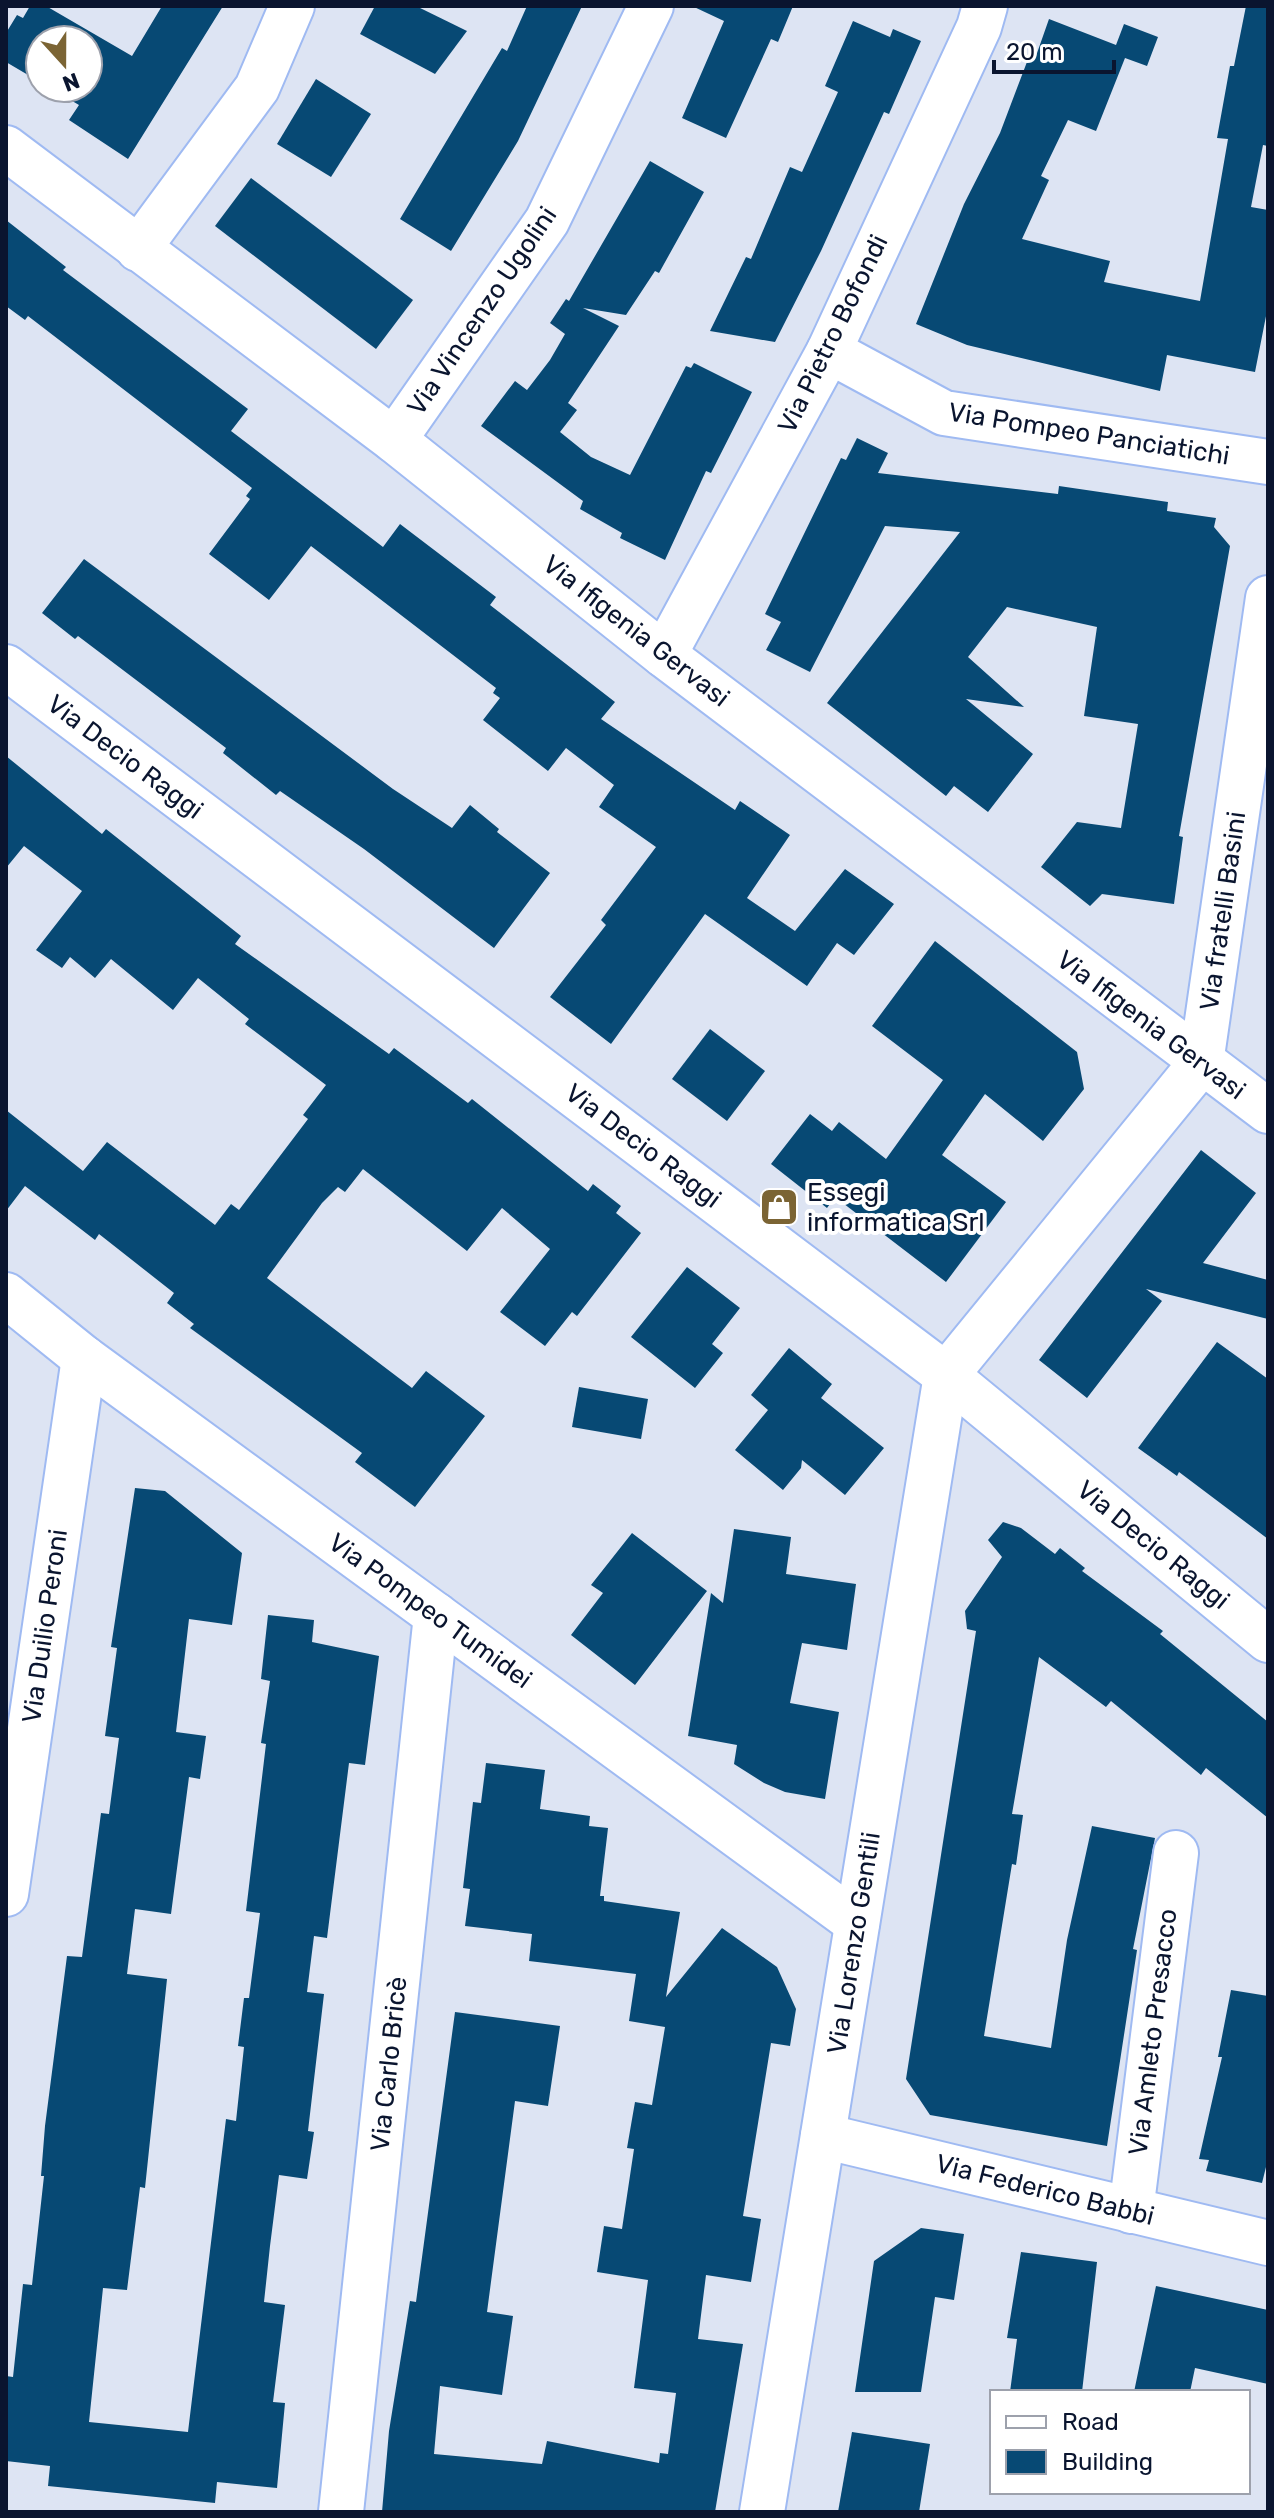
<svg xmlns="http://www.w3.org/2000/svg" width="1274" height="2518" font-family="Rubik,sans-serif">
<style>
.building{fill:#074974}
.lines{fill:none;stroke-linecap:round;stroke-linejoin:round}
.minor-casing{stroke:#9fbaf2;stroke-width:48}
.major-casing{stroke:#9fbaf2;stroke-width:48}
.minor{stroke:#fff;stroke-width:44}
.major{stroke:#fff;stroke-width:44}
.labels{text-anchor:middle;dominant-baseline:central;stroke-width:8;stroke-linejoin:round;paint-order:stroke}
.street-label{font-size:26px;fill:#0a152f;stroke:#fff}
.poi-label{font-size:26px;fill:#0a152f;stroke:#fff;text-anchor:start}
</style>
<rect width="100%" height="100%" fill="#dde4f3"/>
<g class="building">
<path d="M30 6H46L132 56 162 6H223L128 159 69 120 79 105 50 88H88V40H40V82L6 62V33L17 15 23 18Z"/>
<path d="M375 6H416L467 31 435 74 360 34Z"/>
<path d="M527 6H582L518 141 451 251 400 219 502 48 507 51Z"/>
<path d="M692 6H793L778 42 771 39 726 138 682 118 724 21Z"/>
<path d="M1246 6H1268V146L1263 145 1251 207 1268 210V306L1255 372 1167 355 1160 391 967 345 916 324 964 204 1000 133 1030 54 1036 56 1049 19 1116 45 1124 24 1158 37 1147 66 1125 58 1096 131 1068 120 1041 176 1049 180 1022 239 1110 261 1104 282 1200 301 1228 139 1217 138 1230 66H1234Z"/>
<path d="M853 21 890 37 893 29 921 41 889 114 884 112 821 251 775 342 710 331 746 257 751 259 790 167 802 172 838 92 825 86Z"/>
<path d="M316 79 371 114 331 177 277 144Z"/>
<path d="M650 161 704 192 659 273 655 271 626 315 583 308 619 326 568 403 577 410 560 432 591 457 630 475 686 366 691 368 694 363 752 392 711 473 706 471 665 560 620 538 622 533 580 509 583 501 481 426 515 381 527 390 550 360 565 334 550 323 566 299 569 301Z"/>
<path d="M251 178 413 300 376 349 215 226Z"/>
<path d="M6 220 66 267 63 270 248 409 231 431 383 547 400 524 496 597 490 605 615 702 601 719 735 810 740 801 790 835 747 898 795 931 845 869 894 904 854 955 837 943 807 986 705 914 611 1044 550 997 606 925 601 920 656 847 599 807 614 785 566 748 548 771 483 720 500 698 493 693 496 688 311 546 269 600 209 554 250 499 246 496 252 488 28 316 25 320 6 306Z"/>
<path d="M857 438 888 453 878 473 1058 494 1059 486 1168 502 1167 511 1216 518 1214 527 1230 546 1179 836 1183 837 1174 904 1102 894 1090 906 1041 867 1077 822 1121 828 1138 724 1084 716 1097 627 1007 607 968 657 1024 707 966 699 1033 754 988 812 954 786 946 796 827 703 960 532 885 526 810 672 766 650 781 622 765 614 841 458 846 460Z"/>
<path d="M84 559 393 789 452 828 470 805 499 829 497 832 550 873 494 948 364 849 280 791 276 795 223 753 226 748 78 636 75 639 42 613Z"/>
<path d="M6 756 102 834 106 829 241 936 235 944 389 1054 394 1048 468 1103 472 1099 588 1191 593 1184 621 1206 616 1213 641 1233 577 1316 572 1312 545 1346 500 1312 550 1249 502 1208 467 1251 363 1169 345 1192 338 1187 322 1203 267 1278 412 1388 426 1371 485 1416 415 1507 355 1462 362 1453 190 1328 194 1324 167 1303 174 1293 99 1234 95 1240 25 1186 6 1211V1110L83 1171 107 1142 215 1225 231 1204 239 1210 308 1119 303 1115 326 1085 245 1024 249 1019 198 978 173 1010 111 959 95 978 70 957 62 968 36 950 82 891 24 846 6 868Z"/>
<path d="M935 941 1077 1052 1084 1089 1043 1141 985 1094 942 1155 1006 1202 946 1282 835 1197 827 1208 771 1164 810 1114 832 1131 839 1122 886 1159 943 1080 872 1026Z"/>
<path d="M710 1029 765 1071 727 1121 672 1079Z"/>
<path d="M1201 1150 1256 1193 1203 1263 1268 1280V1319L1146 1289 1162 1301 1087 1398 1039 1360Z"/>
<path d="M687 1267 740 1308 712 1344 723 1353 695 1388 631 1337Z"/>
<path d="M1217 1342 1268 1379V1539L1179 1472 1177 1476 1138 1448Z"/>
<path d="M789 1348 832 1384 821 1398 884 1448 845 1495 802 1460 801 1468 783 1490 735 1450 768 1410 751 1395Z"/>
<path d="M579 1387 648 1399 641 1439 572 1427Z"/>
<path d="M135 1488 165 1491 242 1553 232 1625 189 1619 176 1732 206 1736 200 1779 189 1777 171 1914 135 1909 127 1974 167 1979 145 2188 140 2187 127 2290 103 2288 89 2422 188 2432 226 2119 236 2121 244 2047 238 2046 244 1998H249L260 1913 246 1911 266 1744 261 1743 270 1681 261 1679 268 1615 314 1620 312 1642 379 1656 365 1765 349 1763 327 1938 314 1936 307 1992 324 1994 308 2131 314 2132 307 2179 279 2175 270 2246 264 2302 285 2305 273 2402 285 2403 277 2488 217 2482 215 2503 48 2486 50 2466 6 2461V2376L13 2377 23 2284 32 2285 44 2176H41L45 2126 67 1956 82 1957 101 1813 109 1814 119 1738 105 1736 117 1648 111 1647Z"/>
<path d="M1003 1522 1021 1528 1055 1554 1060 1548 1085 1568 1082 1571 1163 1631 1160 1634 1268 1722V1818L1206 1768 1201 1775 1111 1701 1106 1707 1039 1657 1012 1814 1023 1815 1016 1865 1012 1864 984 2036 1051 2048 1067 1940 1092 1826 1155 1838 1133 1949 1137 1950 1107 2146 930 2115 906 2079 976 1631 967 1629 965 1611 1002 1557 988 1540Z"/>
<path d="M734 1529 791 1537 786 1574 856 1584 847 1650 802 1643 790 1703 839 1712 825 1799 785 1792 764 1783 734 1764 737 1745 688 1736 711 1593 723 1603Z"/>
<path d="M632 1533 707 1591 635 1685 571 1635 603 1593 591 1585Z"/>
<path d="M486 1763 545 1770 540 1809 590 1816 589 1826 608 1828 600 1896H604V1901L680 1912 666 1997 722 1928 777 1967 796 2009 790 2046 771 2043 743 2216 761 2219 751 2282 706 2275 698 2339 743 2344 715 2512H382L389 2431 410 2301 416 2302 455 2012 560 2026 548 2106 515 2101 487 2312 513 2316 502 2395 440 2386 434 2454 542 2464 547 2441 659 2463 660 2453 668 2454 676 2393 634 2388 648 2280 597 2272 604 2226 622 2229 634 2149 627 2148 635 2102 652 2105 665 2027 629 2021 636 1974 529 1961 532 1934 465 1926 470 1889 463 1888 473 1802 481 1803Z"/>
<path d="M1231 1990 1268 1996V2159L1262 2183 1206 2171 1209 2160 1199 2159 1222 2057H1218Z"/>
<path d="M921 2228 964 2234 954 2300 935 2297 921 2392H855L874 2261Z"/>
<path d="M1021 2252 1097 2262 1082 2392H1010L1017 2339 1007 2338Z"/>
<path d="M1156 2286 1268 2310V2384L1195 2368 1190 2392H1134Z"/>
<path d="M852 2432 930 2444 919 2512H838Z"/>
</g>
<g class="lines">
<defs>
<g id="minor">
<path d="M6 148 394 440 664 655 1268 1111"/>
<path d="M138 249 257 88 292 6"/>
<path d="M829 351 944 413 1268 462"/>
<path d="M394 440 547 221 651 6"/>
<path d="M664 655 829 351 979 27 985 6"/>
<path d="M6 1295 84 1358 857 1923"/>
<path d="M6 1894 84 1358"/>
<path d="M823 2136 1268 2243"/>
<path d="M1131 2211 1176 1853"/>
<path d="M341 2512 436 1615"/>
<path d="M762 2512 946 1375 1201 1063 1268 598"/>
</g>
<path id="major" d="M6 667 946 1375 1268 1640"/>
</defs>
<use href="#minor" class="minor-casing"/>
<use href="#major" class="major-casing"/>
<use href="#minor" class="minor"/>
<use href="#major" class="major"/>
</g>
<defs>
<symbol id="shop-square" viewBox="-11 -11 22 22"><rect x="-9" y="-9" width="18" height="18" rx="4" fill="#7b6434" stroke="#fff"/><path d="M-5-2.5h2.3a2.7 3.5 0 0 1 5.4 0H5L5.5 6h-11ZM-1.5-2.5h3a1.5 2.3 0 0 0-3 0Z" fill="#fff"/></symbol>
</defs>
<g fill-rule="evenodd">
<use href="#shop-square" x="757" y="1185" width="44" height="44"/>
</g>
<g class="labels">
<g class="street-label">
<text transform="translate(482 311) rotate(-56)">Via Vincenzo Ugolini</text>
<text transform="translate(833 334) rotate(-64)">Via Pietro Bofondi</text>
<text transform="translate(1089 434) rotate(9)">Via Pompeo Panciatichi</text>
<text transform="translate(636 631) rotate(38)">Via Ifigenia Gervasi</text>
<text transform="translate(125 757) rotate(37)">Via Decio Raggi</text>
<text transform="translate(1223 911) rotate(-82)">Via fratelli Basini</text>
<text transform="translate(1151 1025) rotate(37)">Via Ifigenia Gervasi</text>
<text transform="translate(643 1146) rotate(37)">Via Decio Raggi</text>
<text transform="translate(1153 1545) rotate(39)">Via Decio Raggi</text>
<text transform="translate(430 1611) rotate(36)">Via Pompeo Tumidei</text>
<text transform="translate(45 1626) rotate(-82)">Via Duilio Peroni</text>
<text transform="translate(854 1943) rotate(-81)">Via Lorenzo Gentili</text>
<text transform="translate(1153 2032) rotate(-83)">Via Amleto Presacco</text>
<text transform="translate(389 2064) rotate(-84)">Via Carlo Bricè</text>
<text transform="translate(1045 2190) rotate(14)">Via Federico Babbi</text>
</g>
<g class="poi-label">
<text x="807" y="1192">Essegi<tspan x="807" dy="30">informatica Srl</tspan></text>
</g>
</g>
<rect width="1274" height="2518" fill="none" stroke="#0a152f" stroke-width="16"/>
<rect x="990" y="2390" width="260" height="104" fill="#ffffff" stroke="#9da1ac" stroke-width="2"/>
<rect x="1006" y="2416" width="40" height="12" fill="#ffffff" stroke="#9da1ac" stroke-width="2"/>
<text x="1062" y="2430" font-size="24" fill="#0a152f">Road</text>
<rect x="1006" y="2450" width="40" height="24" fill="#074974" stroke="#9da1ac" stroke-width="2"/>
<text x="1062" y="2470" font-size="24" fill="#0a152f">Building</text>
<g transform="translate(64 64) rotate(159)"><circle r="38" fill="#ffffff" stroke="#9da1ac" stroke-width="2"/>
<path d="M0-6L14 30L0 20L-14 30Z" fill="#7b6434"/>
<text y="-12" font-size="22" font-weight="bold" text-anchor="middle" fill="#0a152f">N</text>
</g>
<path d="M994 60v12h120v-12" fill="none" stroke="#0a152f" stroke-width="4"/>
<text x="1006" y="60" font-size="24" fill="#0a152f" stroke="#ffffff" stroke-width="6" paint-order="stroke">20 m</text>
</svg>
